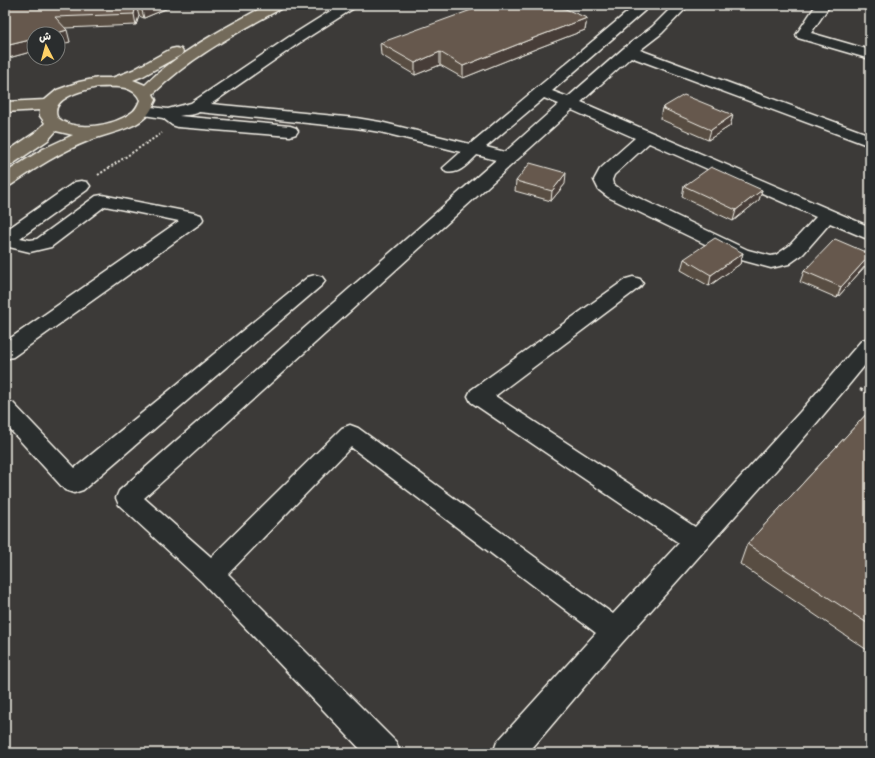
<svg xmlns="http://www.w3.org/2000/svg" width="875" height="758" font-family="'Architects Daughter','Playpen Sans Arabic',sans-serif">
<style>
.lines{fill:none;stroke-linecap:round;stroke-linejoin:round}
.minor-casing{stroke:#f4f1e8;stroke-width:3}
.major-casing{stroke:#f4f1e8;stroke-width:3}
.path-far1{stroke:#f4f1e8;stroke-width:2;stroke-dasharray:2 2;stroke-linecap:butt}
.path{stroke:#f4f1e8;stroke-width:2.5;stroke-dasharray:3 3;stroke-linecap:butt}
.minor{fill:#2a2d2e;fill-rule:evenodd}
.major{fill:#736b5a;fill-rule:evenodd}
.wall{fill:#584d43;stroke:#f4f1e8}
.shaded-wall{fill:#473e37;stroke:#f4f1e8}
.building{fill:#66594e;stroke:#f4f1e8}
</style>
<rect width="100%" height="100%" fill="#3c3a38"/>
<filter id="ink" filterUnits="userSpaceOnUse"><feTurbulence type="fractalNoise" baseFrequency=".025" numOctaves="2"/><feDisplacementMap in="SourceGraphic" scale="8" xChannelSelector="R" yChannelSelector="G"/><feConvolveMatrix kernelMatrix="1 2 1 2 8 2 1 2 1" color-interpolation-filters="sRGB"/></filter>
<g filter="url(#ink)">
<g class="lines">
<defs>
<g id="minor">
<path d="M340 5H356L354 8 299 43 211 104 356 118 380 122 470 144 636 5H651L552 91 568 97 624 48 652 27 674 5H689L662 33 640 50 870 135V146L631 57 581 102 870 227V240L830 223 803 254 789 264 771 268 734 258 608 197 599 190 594 180 600 169 635 138 572 110 144 498 211 557 342 428 350 425 358 428 613 614 679 543 471 402 468 396 471 390 626 279 633 277 640 279 643 283 640 287 495 396 695 527 800 412 862 340 870 338V359L847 387 785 460 612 654 528 753H493L497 742 596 633 351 447 228 574 396 742 400 753H364L202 582 119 505 116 498 119 491 496 160 477 155C468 164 459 175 446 172L443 168 461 152 380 132 356 128 199 112C193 116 186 114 179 116L290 126 296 128 298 131 296 134 290 136 178 127 172 125 163 118 137 114 135 111 137 108 143 106 168 109 191 103 289 37ZM544 98 559 104 505 152 486 147ZM649 143 816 217 789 246 776 255 771 256 748 250 620 189 613 184 612 180 614 175Z"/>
<path d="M816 5H830L811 33 870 50V59L798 38 796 35Z"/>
<path d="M81 181 87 182 90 186 87 190 20 238 30 240 37 239 96 196 102 195 194 213 201 215 203 219 201 223 13 357 5 359V342L179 221 105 206 51 247 30 252 5 246V231L75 182Z"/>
<path d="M315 275 322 277 325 281 322 285 83 490 74 493 65 490 5 424V401L13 403 75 468 308 277Z"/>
</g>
<path id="major" d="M267 5H284L282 8C236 33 190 57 153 94L156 100C152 108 149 115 142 120 129 130 105 134 88 141 60 152 36 168 11 185L5 186V173L43 149 73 135 56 131 48 140 11 165 5 166V153L36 132 45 123 40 116V110L5 112V102L45 100 57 90 79 82 98 78H112L133 70 171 49 176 48 181 49 183 52 181 55 143 76 133 80 145 85C180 51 224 28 267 5ZM98 87C113 87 133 84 140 100 138 105 136 110 131 113 114 126 74 133 57 117 50 97 85 90 98 87Z"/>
</defs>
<use href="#minor" class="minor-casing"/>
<use href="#major" class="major-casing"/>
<path class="path-far1" d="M98 175 162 133"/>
<path class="path" d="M860 389 870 394"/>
<use href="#minor" class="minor"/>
<use href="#major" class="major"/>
</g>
<g class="wall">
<path d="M5 5H175L144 18 139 16 136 25 65 28 70 42 34 34V51L5 59Z"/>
<path d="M587 18 585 30 538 48 463 78 440 65 415 75 381 55 380 43Z"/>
<path d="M662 108 733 115 730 126 708 140 660 119Z"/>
<path d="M516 181 565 184 551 201 515 191Z"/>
<path d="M684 186 762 190 759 200 733 221 682 197Z"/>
<path d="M743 253 740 264 709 286 681 270 684 259Z"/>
<path d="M870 254V256L866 265 837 298 800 282 804 271Z"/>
<path d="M870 410V652L740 564 747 544Z"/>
</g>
<g class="shaded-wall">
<path d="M136 5 139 16 136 25 134 14Z"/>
<path d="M147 5H175L144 18 141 7Z"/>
<path d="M587 18 585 30 538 48 463 78V66L539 36Z"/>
<path d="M67 30 70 42 58 45V34H54Z"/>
<path d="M34 39V51L5 59V46Z"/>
<path d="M440 52V65L415 75V63Z"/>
<path d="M733 115 730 126 708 140 711 130Z"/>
<path d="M566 173 565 184 551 201 552 191Z"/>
<path d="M762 190 759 200 733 221 736 210Z"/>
<path d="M743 253 740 264 709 286 711 275Z"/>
<path d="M870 255 866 265 837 298 841 287Z"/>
</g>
<g class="building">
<path d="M5 5H147L141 7 136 5 134 14 55 17 67 30 54 34H34V39L5 46Z"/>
<path d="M485 5H556L587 18 539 36 463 66 440 52 415 63 380 43Z"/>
<path d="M684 95 733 115 711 130 662 108Z"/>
<path d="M530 163 566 173 552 191 516 181Z"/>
<path d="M711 167 762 190 736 210 684 186Z"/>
<path d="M715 238 743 253 711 275 684 259Z"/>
<path d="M835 239 870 254V255L841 287 804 271Z"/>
<path d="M870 410V625L747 544Z"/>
</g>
</g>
<rect width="875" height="758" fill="none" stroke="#2a2d2e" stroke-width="20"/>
<rect x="10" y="10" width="855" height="738" fill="none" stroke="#f4f1e8" stroke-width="1.5" filter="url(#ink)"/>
<g transform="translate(46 46) rotate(354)"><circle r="19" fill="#2a2d2e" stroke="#7b7b78"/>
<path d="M0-3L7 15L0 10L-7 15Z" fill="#ffd166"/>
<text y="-6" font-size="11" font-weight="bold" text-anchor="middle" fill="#f4f1e8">ش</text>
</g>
</svg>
